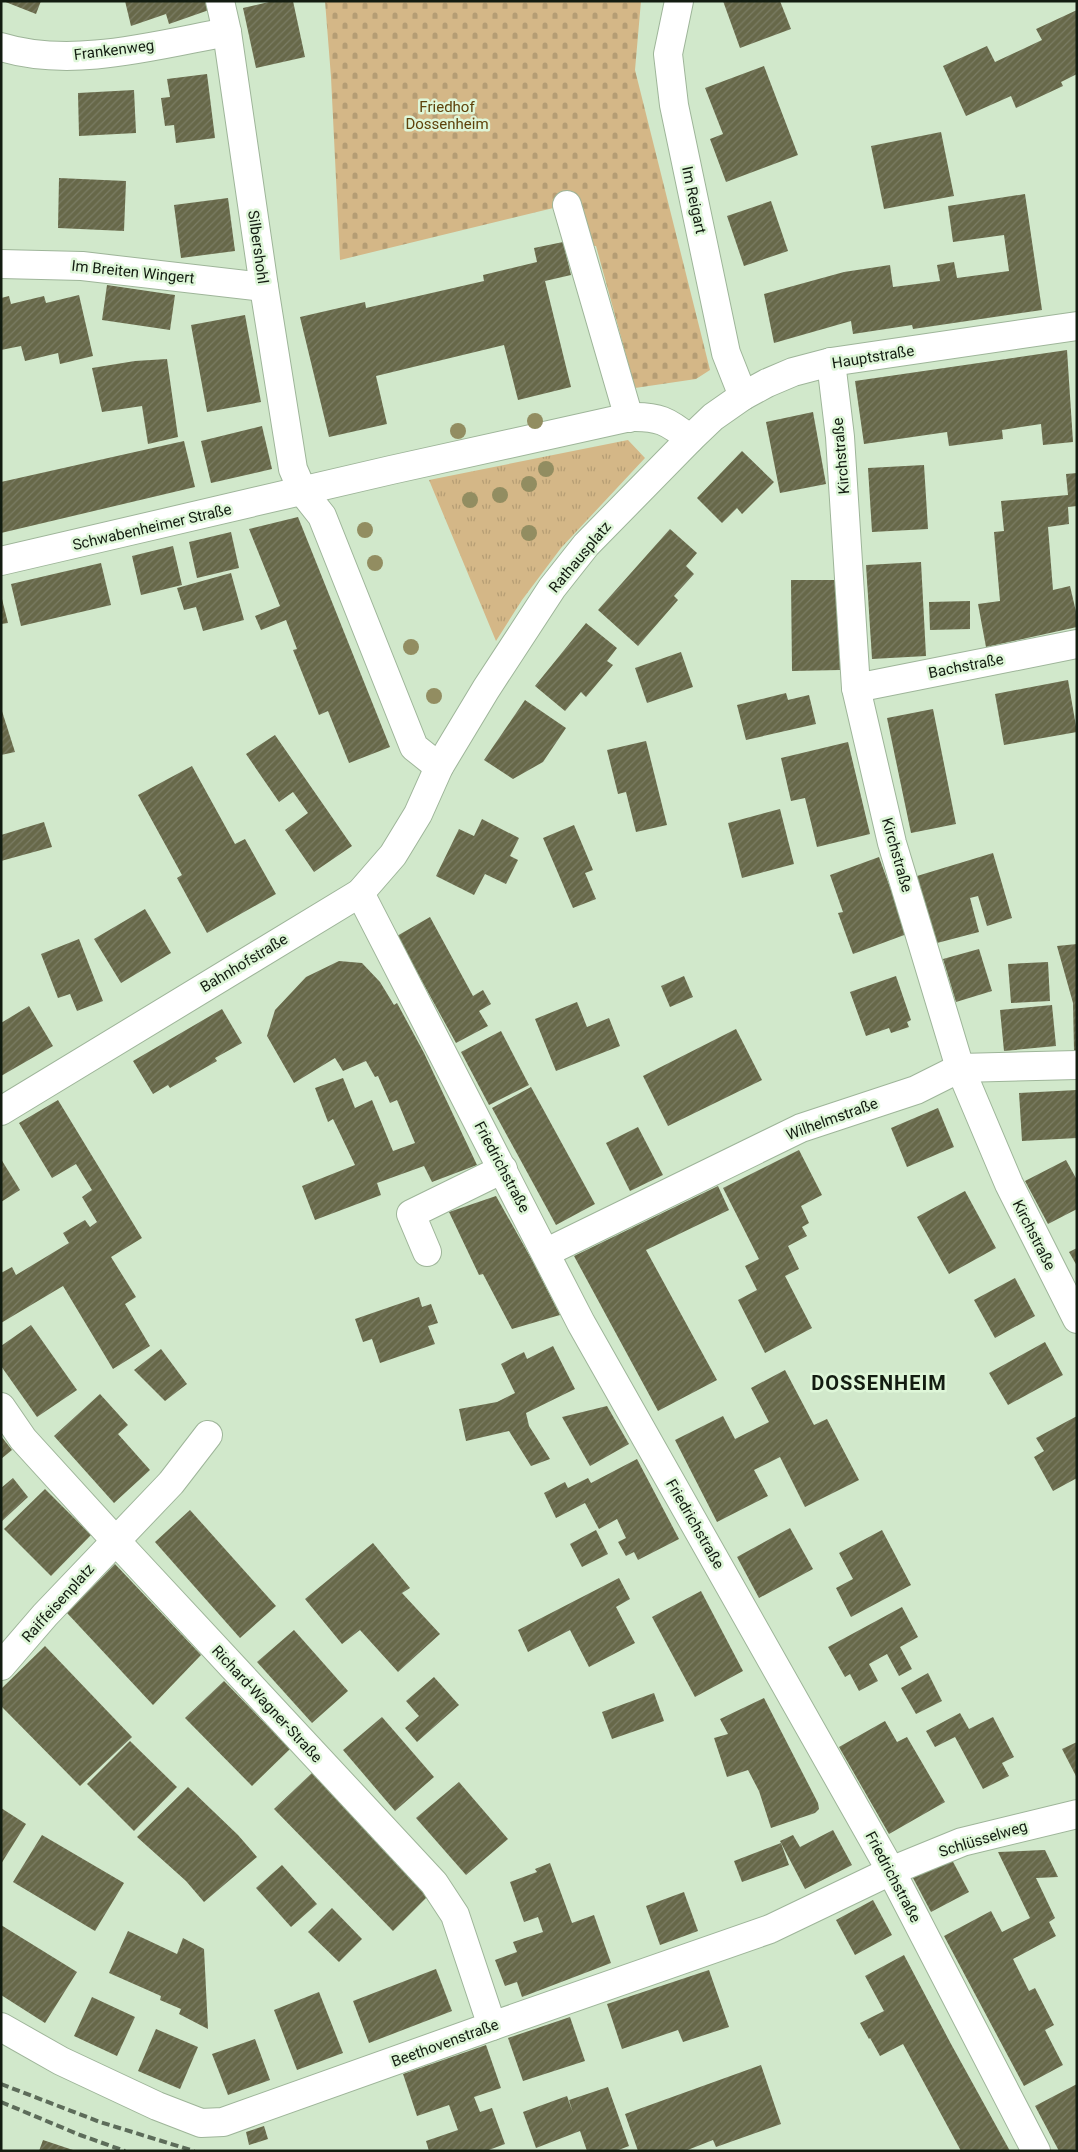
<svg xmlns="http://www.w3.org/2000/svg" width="1078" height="2152" font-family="Roboto,sans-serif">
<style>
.grass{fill:url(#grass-tufts)}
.cemetery{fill:url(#cemetery-stones)}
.building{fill:url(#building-hatch)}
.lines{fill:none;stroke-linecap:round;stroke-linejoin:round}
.minor-casing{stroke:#9eb599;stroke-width:30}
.minor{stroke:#fff;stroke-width:28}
.rail{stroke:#5d6c5a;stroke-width:4;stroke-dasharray:8 4;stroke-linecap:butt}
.tree{fill:#928d61}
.labels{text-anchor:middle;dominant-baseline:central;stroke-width:5;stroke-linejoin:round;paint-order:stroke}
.street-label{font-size:15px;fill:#131c11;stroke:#def6d8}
.park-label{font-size:15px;fill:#5e420b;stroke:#def6d8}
.district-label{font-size:20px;font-weight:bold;letter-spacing:1px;fill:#131c11;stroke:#def6d8}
</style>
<defs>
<pattern id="grass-tufts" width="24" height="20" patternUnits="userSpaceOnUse" patternTransform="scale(1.25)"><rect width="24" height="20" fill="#d4b787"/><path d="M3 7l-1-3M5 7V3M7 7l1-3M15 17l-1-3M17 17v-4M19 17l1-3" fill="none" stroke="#b59d74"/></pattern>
<pattern id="cemetery-stones" width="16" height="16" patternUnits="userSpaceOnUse" patternTransform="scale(1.25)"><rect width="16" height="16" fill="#d4b787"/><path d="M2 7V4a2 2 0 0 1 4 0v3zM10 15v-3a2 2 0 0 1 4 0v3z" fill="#b59d74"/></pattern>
<pattern id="building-hatch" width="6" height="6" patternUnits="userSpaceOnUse" patternTransform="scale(1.25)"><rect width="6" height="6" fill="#676849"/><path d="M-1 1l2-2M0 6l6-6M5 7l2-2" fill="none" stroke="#7b7d65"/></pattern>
</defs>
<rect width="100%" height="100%" fill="#d1e8cb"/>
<path class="grass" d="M628 440 645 458 561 548 522 600 496 641 429 480Z"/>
<path class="cemetery" d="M325 1H641L635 70 710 370 696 379 635 388 596 246H590L578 202 340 260 331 77Z"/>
<g class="building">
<path d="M3 1H41L36 14Z"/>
<path d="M125 1H206L209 10 169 24 166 14 131 26Z"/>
<path d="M273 1H293L305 57 256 68 243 8Z"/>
<path d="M723 1H780L791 29 740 48Z"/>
<path d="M1077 10V74L1061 82 1063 86 1016 108 1011 96 966 116 943 66 987 46 995 62 1042 40 1036 29Z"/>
<path d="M764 66 798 155 726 182 710 139 723 134 705 88Z"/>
<path d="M207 74 215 138 176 143 174 125 165 126 161 98 170 97 167 79Z"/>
<path d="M134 90 136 133 79 136 78 93Z"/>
<path d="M941 132 954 196 884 209 871 146Z"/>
<path d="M59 178 126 181 124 231 58 228Z"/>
<path d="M1025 194 1042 310 913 329 912 325 853 334 851 321 774 343 764 294 844 272 890 265 893 287 940 281 937 265 954 262 957 278 1009 271 1004 235 953 242 948 206Z"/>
<path d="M228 198 235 251 181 258 174 205Z"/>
<path d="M771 201 788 251 744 266 727 216Z"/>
<path d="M563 242 571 275 545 281 571 387 518 400 504 345 376 376 387 424 329 437 300 317 365 302 366 308 484 281 483 275 537 262 534 248Z"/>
<path d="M107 285 175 295 170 330 102 320Z"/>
<path d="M79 295 93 356 60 364 58 353 25 361 21 346 1 350V298L9 296 11 304 44 296 46 303Z"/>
<path d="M245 315 261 402 207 412 191 325Z"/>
<path d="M1067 350 1073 442 1043 445 1041 424 1002 430 1003 439 949 446 947 432 864 444 855 381Z"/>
<path d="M167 359 178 437 148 444 142 406 102 412 92 368 135 361Z"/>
<path d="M813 412 826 484 780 493 766 422Z"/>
<path d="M262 426 272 469 211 483 201 441Z"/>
<path d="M184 441 195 487 1 533V482Z"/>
<path d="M742 451 774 482 742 514 737 508 722 523 697 498Z"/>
<path d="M924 465 928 529 872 532 868 468Z"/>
<path d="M1077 473V506L1068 507 1069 524 1048 527 1053 590 1070 586 1077 616V627L986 647 978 604 1000 601 994 532 1004 531 1001 501 1068 495 1066 474Z"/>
<path d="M298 517 390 747 349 763 328 711 319 715 293 650 297 649 286 620 261 630 255 616 280 606 249 529Z"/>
<path d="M670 529 697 553 686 566 694 574 674 596 678 600 638 646 598 610Z"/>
<path d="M231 532 239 568 197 578 189 542Z"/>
<path d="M173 546 182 585 141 595 132 556Z"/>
<path d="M921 562 926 656 872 659 866 565Z"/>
<path d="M101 563 111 605 21 626 11 584Z"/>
<path d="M231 573 244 620 203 631 196 607 184 610 177 588Z"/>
<path d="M791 580H839L840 670 792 671Z"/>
<path d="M1 595 8 623 1 624Z"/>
<path d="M970 601V629L930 630 929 602Z"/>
<path d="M586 623 617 648 607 661 613 665 586 697 581 692 565 711 535 686Z"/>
<path d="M681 652 693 687 647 703 635 668Z"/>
<path d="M1068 680 1077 732 1004 745 995 694Z"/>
<path d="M786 693 788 700 809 695 816 724 746 740 737 705Z"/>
<path d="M525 700 566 728 543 762 513 779 484 760Z"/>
<path d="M1 708 15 752 1 755Z"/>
<path d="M933 709 956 824 911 833 887 718Z"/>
<path d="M275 735 352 846 314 872 285 830 308 813 293 792 279 802 246 754Z"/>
<path d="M646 741 667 825 636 832 626 792 618 794 607 750Z"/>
<path d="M848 742 870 834 817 847 805 798 791 801 781 758Z"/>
<path d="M192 766 235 844 245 839 276 894 207 933 177 878 182 875 138 795Z"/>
<path d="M780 809 794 864 742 878 728 823Z"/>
<path d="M482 819 519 838 510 856 518 860 506 884 485 874 474 895 436 876 459 829 474 836Z"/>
<path d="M44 822 52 847 1 861V835Z"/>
<path d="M574 825 593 870 585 873 596 899 573 908 543 838Z"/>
<path d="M993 853 1012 918 987 926 978 896 970 898 979 932 937 943 917 876Z"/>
<path d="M879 857 907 934 853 954 838 913 843 912 830 875Z"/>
<path d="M145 909 171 953 121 983 94 939Z"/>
<path d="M430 917 473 996 483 990 491 1004 479 1011 488 1026 456 1043 397 936Z"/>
<path d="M79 939 103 1001 77 1011 70 994 58 998 41 954Z"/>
<path d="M1077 944V1051H1074L1073 1003 1057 946Z"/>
<path d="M979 949 992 991 956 1002 943 959Z"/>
<path d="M339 961 362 963 380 982 394 1005 397 1003 424 1053 477 1165 432 1182 424 1166 377 1183 381 1195 315 1220 302 1186 355 1165 333 1119 328 1122 315 1088 343 1078 355 1108 372 1100 393 1151 415 1143 397 1100 390 1103 378 1076 375 1077 366 1061 343 1071 335 1058 294 1083 267 1036 275 1010 306 977Z"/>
<path d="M1048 962 1050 1001 1011 1003 1008 964Z"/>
<path d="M684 976 693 997 670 1007 661 986Z"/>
<path d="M896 976 911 1020 907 1022 909 1027 891 1033 889 1028 866 1036 850 992Z"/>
<path d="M577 1002 587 1027 609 1018 620 1046 556 1071 535 1019Z"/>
<path d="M1052 1005 1056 1046 1004 1051 1000 1010Z"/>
<path d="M29 1006 53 1046 1 1076V1023Z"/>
<path d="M222 1009 242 1043 215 1058 217 1061 170 1088 168 1085 153 1094 133 1061Z"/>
<path d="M736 1029 762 1080 668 1126 643 1076Z"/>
<path d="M501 1031 529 1085 489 1105 461 1052Z"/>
<path d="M531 1087 595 1204 556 1225 492 1108Z"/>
<path d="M1077 1090V1138L1022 1141 1019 1093Z"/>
<path d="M58 1100 142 1238 111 1257 136 1297 125 1304 150 1346 113 1369 63 1286 1 1323V1273L12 1267 16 1275 69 1243 63 1233 85 1220 90 1227 97 1222 82 1197 92 1190 76 1164 52 1178 19 1123Z"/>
<path d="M938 1108 954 1147 907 1167 891 1128Z"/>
<path d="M638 1127 663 1175 630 1191 606 1143Z"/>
<path d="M799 1150 822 1195 801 1206 809 1223 802 1227 807 1236 788 1246 799 1269 785 1276 812 1328 765 1353 738 1300 757 1290 745 1266 759 1259 723 1188Z"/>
<path d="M1 1159 20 1190 1 1202Z"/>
<path d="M1066 1160 1077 1180V1209L1048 1224 1025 1181Z"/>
<path d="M718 1186 729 1210 646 1250 717 1380 658 1411 574 1256Z"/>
<path d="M965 1191 996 1248 949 1274 917 1217Z"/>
<path d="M496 1196 532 1260 560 1315 512 1329 483 1274 479 1275 449 1212Z"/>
<path d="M1077 1248V1266L1069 1252Z"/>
<path d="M1015 1278 1035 1316 995 1338 974 1300Z"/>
<path d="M419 1297 422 1307 431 1304 438 1323 428 1326 435 1344 380 1363 372 1339 363 1342 355 1319Z"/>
<path d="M31 1325 77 1390 37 1417 1 1366V1346Z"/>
<path d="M1045 1342 1063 1375 1008 1405 989 1373Z"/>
<path d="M553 1346 575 1389 526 1413 529 1426 550 1459 531 1466 509 1431 466 1441 459 1409 497 1402 515 1393 501 1364 524 1352 527 1359Z"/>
<path d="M161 1349 187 1384 165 1401 134 1370Z"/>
<path d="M785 1370 814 1425 827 1419 859 1480 805 1507 780 1457 754 1470 768 1496 717 1522 675 1440 723 1416 735 1439 769 1422 751 1388Z"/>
<path d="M100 1394 128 1425 118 1434 150 1470 114 1503 54 1436Z"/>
<path d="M607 1406 629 1444 590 1466 562 1417Z"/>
<path d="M1077 1416V1478L1053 1491 1034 1457 1044 1451 1036 1438Z"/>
<path d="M1 1436 12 1450 1 1459Z"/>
<path d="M637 1459 679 1539 638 1560 634 1552 626 1556 618 1542 626 1538 617 1519 599 1529 585 1503 556 1518 544 1493 565 1482 568 1488 588 1478 591 1483Z"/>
<path d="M13 1478 28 1497 1 1522V1488Z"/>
<path d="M45 1489 91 1535 51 1576 4 1529Z"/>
<path d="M190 1510 276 1606 240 1638 155 1542Z"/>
<path d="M790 1528 813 1569 759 1598 737 1557Z"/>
<path d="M596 1530 608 1554 582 1567 570 1544Z"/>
<path d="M882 1530 911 1585 851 1617 836 1588 853 1579 839 1553Z"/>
<path d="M373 1543 410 1588 402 1593 440 1634 398 1672 360 1630 342 1644 305 1599Z"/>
<path d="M115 1564 201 1655 153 1705 67 1613Z"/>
<path d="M619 1578 630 1599 616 1607 635 1643 589 1667 570 1630 528 1652 518 1630Z"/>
<path d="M701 1591 743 1671 695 1697 652 1617Z"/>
<path d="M902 1607 918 1637 900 1647 912 1669 899 1676 887 1654 869 1664 878 1681 859 1691 850 1674 845 1677 828 1647Z"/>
<path d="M294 1630 348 1691 312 1723 257 1662Z"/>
<path d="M45 1646 132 1737 80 1786 1 1706V1689Z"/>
<path d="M928 1673 942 1701 916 1714 901 1688Z"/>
<path d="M434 1677 459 1705 417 1742 405 1728 419 1716 406 1701Z"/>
<path d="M224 1681 290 1749 252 1786 185 1718Z"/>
<path d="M654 1693 664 1721 612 1739 602 1712Z"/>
<path d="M764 1698 818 1803 819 1809 815 1813 771 1828 759 1791 748 1770 727 1777 714 1738 728 1734 720 1719Z"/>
<path d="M960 1713 969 1729 993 1717 1014 1757 1002 1763 1009 1776 983 1789 955 1737 935 1747 926 1731Z"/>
<path d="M382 1717 434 1777 395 1811 343 1750Z"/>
<path d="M885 1721 897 1742 907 1737 945 1802 889 1834 839 1747Z"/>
<path d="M130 1741 177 1787 134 1831 87 1784Z"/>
<path d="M1077 1742V1778L1062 1749Z"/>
<path d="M313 1772 431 1893 393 1931 274 1809Z"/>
<path d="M459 1782 508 1839 466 1875 416 1818Z"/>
<path d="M188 1787 238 1835 257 1857 204 1902 186 1881 137 1837Z"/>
<path d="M1 1808 26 1824 1 1864Z"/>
<path d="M833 1830 852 1865 805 1889 780 1841 793 1835 800 1847Z"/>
<path d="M42 1835 124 1883 95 1931 13 1882Z"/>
<path d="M781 1843 789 1865 742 1882 734 1861Z"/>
<path d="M1045 1850 1058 1877 1036 1878 1055 1918 1049 1922 1056 1936 1013 1959 1029 1991 1035 1988 1054 2025 1045 2030 1063 2065 1024 2086 944 1936 991 1911 1002 1932 1030 1918 998 1852Z"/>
<path d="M951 1858 969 1892 931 1912 913 1878Z"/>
<path d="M550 1863 572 1923 594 1915 611 1963 522 1997 517 1982 505 1986 495 1960 517 1952 513 1942 543 1932 538 1917 524 1922 510 1882 537 1872 535 1869Z"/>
<path d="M282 1865 317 1904 291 1927 256 1888Z"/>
<path d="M684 1892 698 1931 660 1945 646 1906Z"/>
<path d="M873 1900 892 1935 855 1955 836 1920Z"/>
<path d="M332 1908 362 1939 339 1962 308 1932Z"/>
<path d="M1 1925 77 1972 45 2023 1 1995Z"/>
<path d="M128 1931 177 1954 183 1938 204 1949 208 2029 179 2014 181 2009 160 2000 161 1996 109 1973Z"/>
<path d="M904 1955 951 2044 1010 2151H961L903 2044 880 2056 870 2038 869 2039 860 2023 884 2011 865 1976Z"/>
<path d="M436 1969 452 2011 369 2043 353 2001Z"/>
<path d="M709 1970 729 2027 683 2042 678 2030 622 2049 607 2004Z"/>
<path d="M319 1992 343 2053 297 2070 274 2010Z"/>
<path d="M92 1997 135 2017 117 2056 74 2036Z"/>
<path d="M570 2017 585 2061 523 2081 508 2038Z"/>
<path d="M156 2029 198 2047 180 2089 138 2071Z"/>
<path d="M255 2039 270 2080 228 2095 212 2054Z"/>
<path d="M486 2045 501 2088 474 2097 480 2112 492 2108 505 2144 486 2151H429L426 2141 458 2130 449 2105 417 2116 403 2074Z"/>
<path d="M761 2065 781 2124 716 2147 713 2140 685 2151H638L625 2114Z"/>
<path d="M1077 2084V2151H1059L1035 2106Z"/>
<path d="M608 2087 629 2146 616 2151H587L580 2131 536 2148 523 2112 567 2096 573 2113 569 2100Z"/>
<path d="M264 2126 268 2139 249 2145 246 2132Z"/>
<path d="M43 2140 73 2150V2151H39Z"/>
</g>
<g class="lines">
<defs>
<g id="minor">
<path d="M220 1 227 32 264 287 293 469 303 492 322 516 414 747 439 767"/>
<path d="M679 1 668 54 674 105 726 353 743 396"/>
<path d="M1 47C72 69 157 45 227 32"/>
<path d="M567 205 629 418"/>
<path d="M1 264 82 266 264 287"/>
<path d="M831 362 840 437 856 688 892 843 960 1068 1009 1184 1077 1319"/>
<path d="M1 561 391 470 630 417C658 416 668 421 690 439"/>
<path d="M856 688 1077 644"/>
<path d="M360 893 581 1323 891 1871 1036 2151"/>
<path d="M1 1111 360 893 393 855 418 814 439 767 486 689 552 588 586 545 690 439 713 417 743 396 767 383 793 372 831 362 1077 326"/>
<path d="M427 1252 411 1214 503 1169"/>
<path d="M547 1252 801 1128 916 1090 960 1068 1077 1065"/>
<path d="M1 1407 23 1439 115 1540 434 1883 455 1915 492 2026"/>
<path d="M1 1666 45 1615 171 1483 208 1435"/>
<path d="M1 2027 61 2061 157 2106 201 2123 223 2122 492 2026 770 1929 891 1871 962 1842 1077 1814"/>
</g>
</defs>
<use href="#minor" class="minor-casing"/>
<use href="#minor" class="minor"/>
<g class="rail">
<path d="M1 2084 100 2122 194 2151"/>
<path d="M1 2102 80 2135 125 2151"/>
</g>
</g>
<g class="tree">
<circle cx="535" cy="421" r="8"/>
<circle cx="458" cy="431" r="8"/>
<circle cx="546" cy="469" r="8"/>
<circle cx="529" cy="484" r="8"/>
<circle cx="500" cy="495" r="8"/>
<circle cx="470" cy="500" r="8"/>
<circle cx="365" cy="530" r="8"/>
<circle cx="529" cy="533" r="8"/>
<circle cx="375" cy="563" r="8"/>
<circle cx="411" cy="647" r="8"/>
<circle cx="434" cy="696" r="8"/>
</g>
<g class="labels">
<g class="street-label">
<text transform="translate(114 50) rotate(-7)">Frankenweg</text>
<text transform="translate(694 200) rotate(78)">Im Reigart</text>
<text transform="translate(258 247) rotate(82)">Silbershohl</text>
<text transform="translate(133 272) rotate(6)">Im Breiten Wingert</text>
<text transform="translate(873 357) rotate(-9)">Hauptstraße</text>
<text transform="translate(841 456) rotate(-95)">Kirchstraße</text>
<text transform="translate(152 527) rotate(-13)">Schwabenheimer Straße</text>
<text transform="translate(580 557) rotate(-50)">Rathausplatz</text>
<text transform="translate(966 666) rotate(-11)">Bachstraße</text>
<text transform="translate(897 855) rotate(74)">Kirchstraße</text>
<text transform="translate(244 963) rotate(-31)">Bahnhofstraße</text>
<text transform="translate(832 1119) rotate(-20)">Wilhelmstraße</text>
<text transform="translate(502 1167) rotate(62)">Friedrichstraße</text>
<text transform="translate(1034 1235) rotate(63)">Kirchstraße</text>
<text transform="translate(695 1524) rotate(60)">Friedrichstraße</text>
<text transform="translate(58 1603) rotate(-48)">Raiffeisenplatz</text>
<text transform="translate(267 1704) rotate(47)">Richard-Wagner-Straße</text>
<text transform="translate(983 1839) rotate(-17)">Schlüsselweg</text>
<text transform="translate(893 1877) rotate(62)">Friedrichstraße</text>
<text transform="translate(445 2043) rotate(-20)">Beethovenstraße</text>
</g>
<g class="park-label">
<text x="447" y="107">Friedhof<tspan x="447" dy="17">Dossenheim</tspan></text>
</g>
<g class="district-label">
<text x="879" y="1383">DOSSENHEIM</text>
</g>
</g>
<rect width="1078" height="2152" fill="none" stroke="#131c11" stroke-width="5"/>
</svg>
